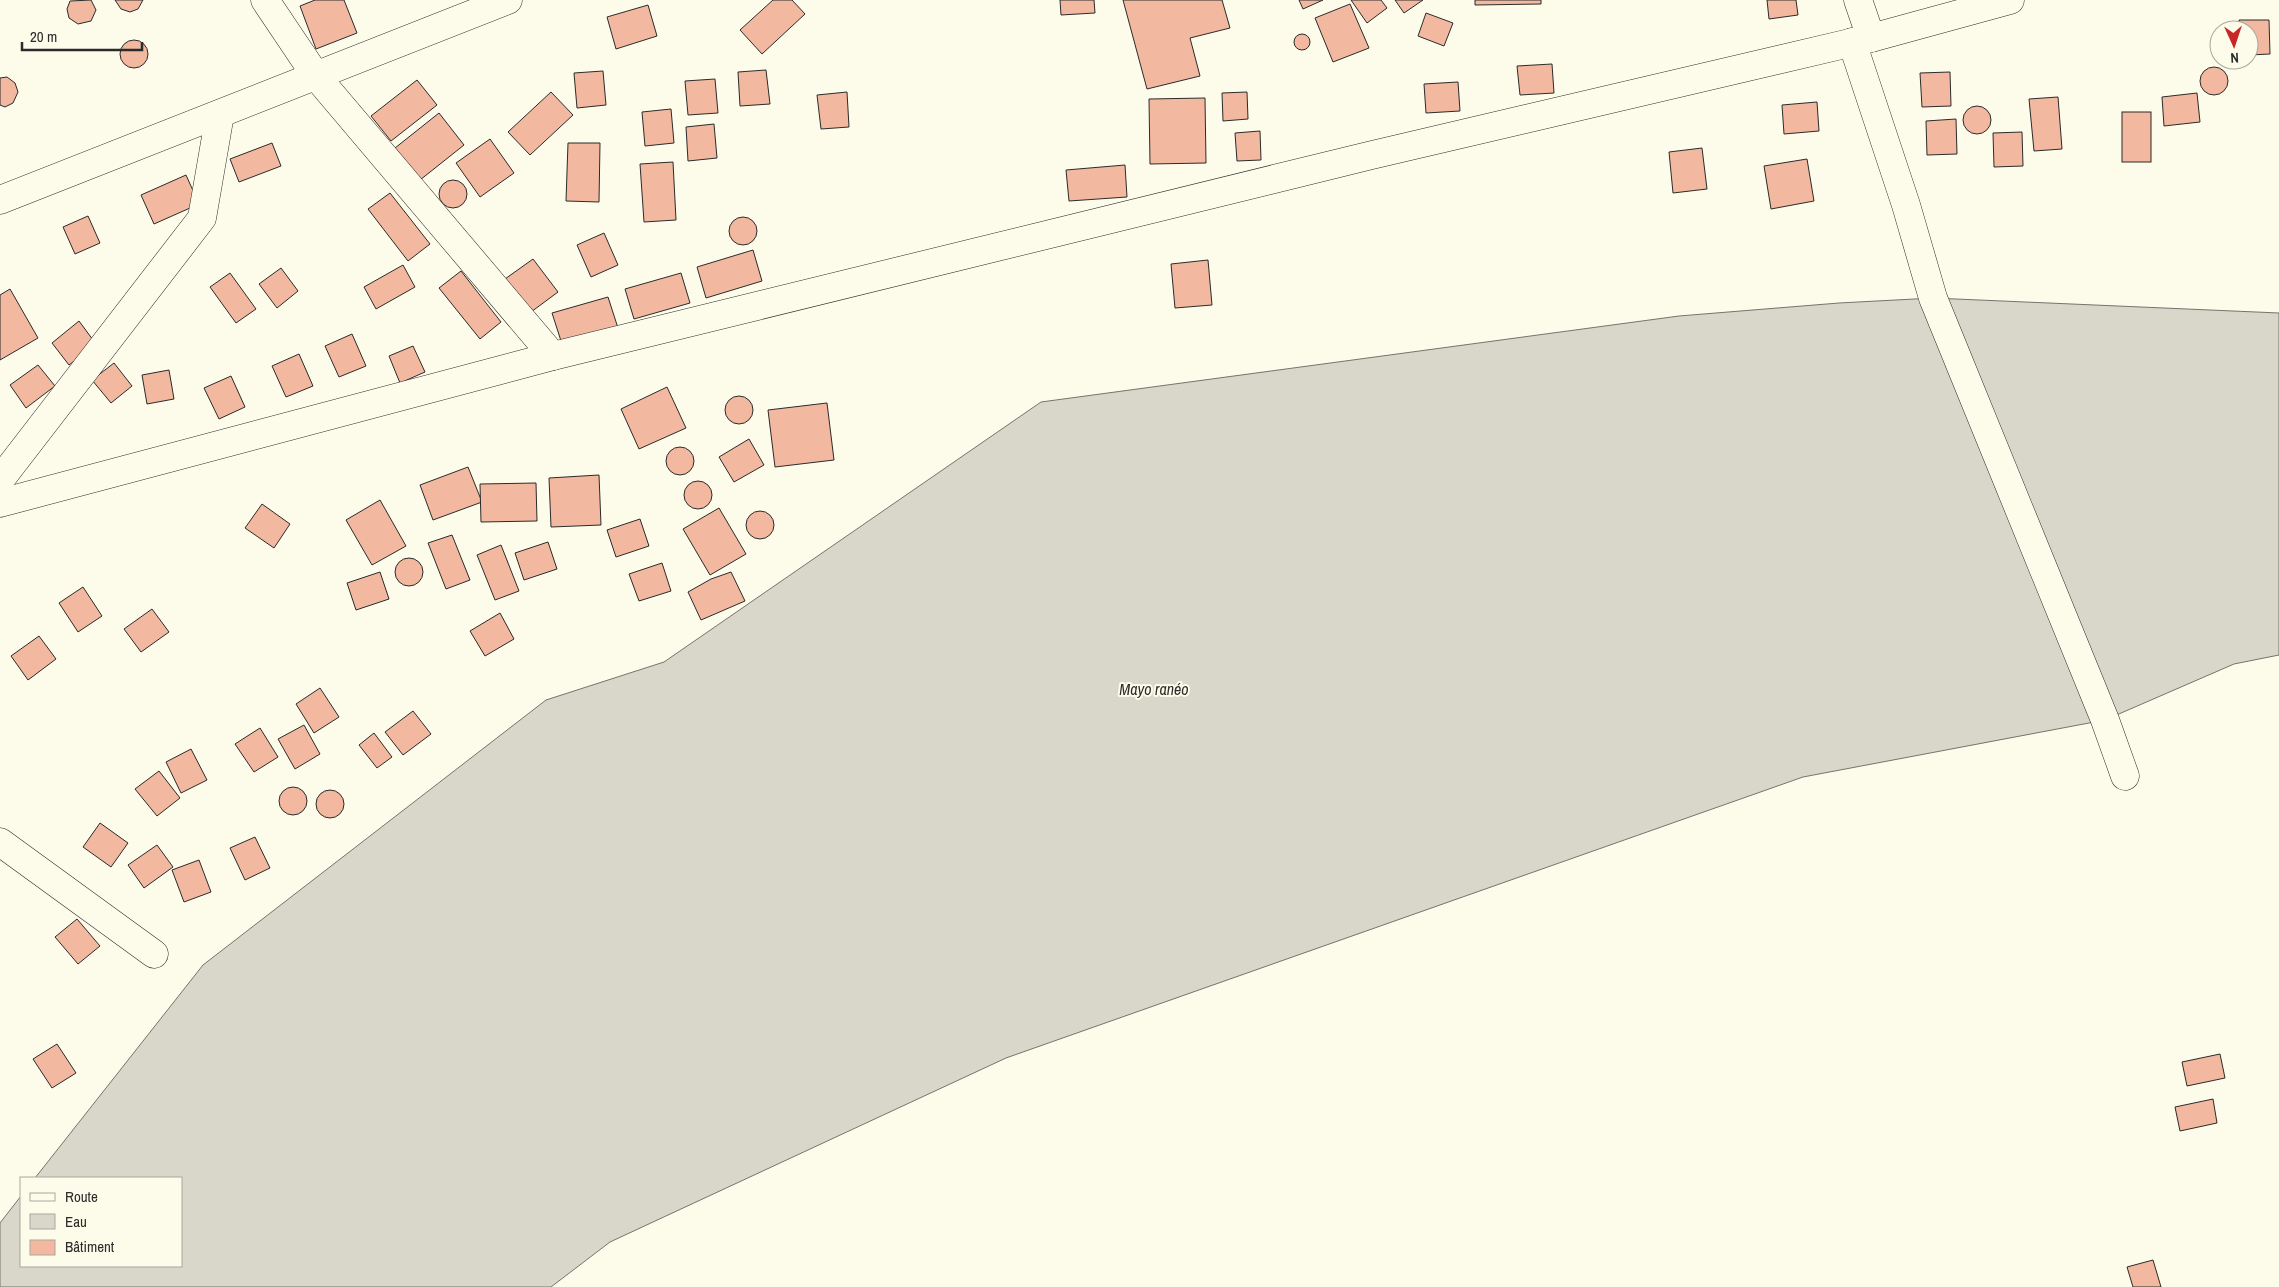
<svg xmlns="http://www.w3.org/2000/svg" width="2279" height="1287" font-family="'Archivo Narrow',sans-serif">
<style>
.water{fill:#d8d7c9;stroke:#74746e}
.building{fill:#f2b8a0;stroke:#2b2b2b}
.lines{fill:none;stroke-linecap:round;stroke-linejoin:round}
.minor-casing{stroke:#2b2b2b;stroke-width:29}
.minor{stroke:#fdfbea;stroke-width:28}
.labels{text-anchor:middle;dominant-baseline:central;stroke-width:4;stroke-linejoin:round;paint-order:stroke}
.water-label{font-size:16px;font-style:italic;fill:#2b2b2b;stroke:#fdfbea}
</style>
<rect width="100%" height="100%" fill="#fdfbea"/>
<path class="water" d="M1933 298 2279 313V655L2234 664 2105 720 1803 777 1006 1058 610 1242 551 1287H0V1223L21 1196V1266H181V1178H35L203 965 546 700 664 662 1041 402 1679 316 1839 303Z"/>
<g class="building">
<path d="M91 0 96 10 91 21 78 24 69 18 67 9 70 1Z"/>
<path d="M115 0H143L138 9 130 12 121 9Z"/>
<path d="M315 0H344L357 33 316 49 300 6Z"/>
<path d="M773 0H792L805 14 762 54 740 30Z"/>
<path d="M1060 0H1094L1095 13 1061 15Z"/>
<path d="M1123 0H1222L1230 28 1190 38 1200 76 1147 89Z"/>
<path d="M1299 0H1323L1303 9Z"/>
<path d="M1351 0H1381L1387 8 1367 23Z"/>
<path d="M1395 0H1423L1404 13Z"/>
<path d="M1475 0H1541V4L1475 5Z"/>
<path d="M1767 0H1796L1798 15 1769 19Z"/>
<path d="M1350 4 1369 48 1333 62 1315 18Z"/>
<path d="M648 5 657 36 616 49 607 17Z"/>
<path d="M1426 13 1453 23 1444 46 1418 36Z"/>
<path d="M2239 20H2269L2270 54 2249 55V30H2240Z"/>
<circle cx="1302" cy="42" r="8"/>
<circle cx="134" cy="54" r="14"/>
<path d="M1552 64 1554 93 1520 95 1517 66Z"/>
<circle cx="2214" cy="81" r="14"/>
<path d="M766 70 770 104 740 106 738 72Z"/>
<path d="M603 71 606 105 577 108 574 73Z"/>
<path d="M1950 72 1951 106 1922 107 1920 73Z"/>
<path d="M7 77 15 83 18 92 13 103 5 107 0 105V78Z"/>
<path d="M715 79 718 113 688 115 685 81Z"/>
<path d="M417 80 437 105 391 141 371 116Z"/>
<path d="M1458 82 1460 111 1426 113 1424 84Z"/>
<path d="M551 92 573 115 530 155 508 132Z"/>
<path d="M847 92 849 127 821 129 817 95Z"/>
<path d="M1247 92 1248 119 1223 121 1222 93Z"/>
<path d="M2197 93 2200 122 2164 126 2162 97Z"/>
<path d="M2058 97 2062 149 2034 151 2029 99Z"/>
<path d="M1205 98 1206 163 1150 164 1149 99Z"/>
<path d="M1817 102 1819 131 1784 134 1782 105Z"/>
<circle cx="1977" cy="120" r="14"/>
<path d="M671 109 674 143 645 146 642 112Z"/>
<rect x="2122" y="112" width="29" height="50"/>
<path d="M439 113 464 145 420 180 395 148Z"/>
<path d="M1956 119 1957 154 1927 155 1926 121Z"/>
<path d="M714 124 717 158 688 161 686 127Z"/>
<path d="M1260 131 1261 160 1237 161 1235 133Z"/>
<path d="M2022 132 2023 166 1994 167 1993 133Z"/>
<path d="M490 139 514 173 480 197 456 163Z"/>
<path d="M272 143 281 166 239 182 230 159Z"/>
<path d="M568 143H600L599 202 566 201Z"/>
<path d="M1702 148 1707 189 1673 193 1669 152Z"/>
<path d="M1807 159 1814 201 1771 209 1764 166Z"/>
<path d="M673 162 676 220 644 222 640 164Z"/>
<path d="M1125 165 1127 197 1069 201 1066 170Z"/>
<path d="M186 175 199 204 154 224 141 195Z"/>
<circle cx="453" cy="194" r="14"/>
<path d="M390 193 430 244 408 261 368 209Z"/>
<path d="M88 216 100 243 75 254 63 227Z"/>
<circle cx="743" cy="231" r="14"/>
<path d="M604 233 618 265 591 277 577 245Z"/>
<path d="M753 250 762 281 706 298 697 267Z"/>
<path d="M533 259 558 292 531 312 505 279Z"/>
<path d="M1208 260 1212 305 1175 308 1171 264Z"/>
<path d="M403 265 415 287 376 309 364 287Z"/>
<path d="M281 268 298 291 277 308 259 284Z"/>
<path d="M461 271 501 322 480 339 439 288Z"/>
<path d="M230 273 256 309 236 323 210 287Z"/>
<path d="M681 273 690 303 634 319 625 289Z"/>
<path d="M10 289 38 338 0 360V295Z"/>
<path d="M608 297 618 328 562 344 552 313Z"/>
<path d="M79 321 96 344 69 365 52 343Z"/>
<path d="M352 334 366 366 339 377 325 346Z"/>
<path d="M413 346 425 372 400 383 389 356Z"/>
<path d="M299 354 313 386 286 397 272 366Z"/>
<path d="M114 363 132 386 111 403 92 380Z"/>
<path d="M38 365 55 386 26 408 10 385Z"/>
<path d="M169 370 174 399 147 404 142 375Z"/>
<path d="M231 376 245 407 219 419 204 388Z"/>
<path d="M667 387 686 428 639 449 621 409Z"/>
<circle cx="739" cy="410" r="14"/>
<path d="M827 403 834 460 775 467 768 410Z"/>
<path d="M749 439 764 465 734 482 719 457Z"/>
<circle cx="680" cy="461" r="14"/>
<path d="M468 467 482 502 433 520 420 485Z"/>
<path d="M599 475 601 525 551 527 549 478Z"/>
<circle cx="698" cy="495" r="14"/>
<path d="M536 483 537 521 481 522 480 484Z"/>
<path d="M380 500 406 546 372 565 346 520Z"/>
<path d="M262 504 290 524 274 548 245 528Z"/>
<path d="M719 508 746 554 710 575 683 529Z"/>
<circle cx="760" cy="525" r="14"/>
<path d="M640 519 649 546 616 557 607 530Z"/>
<path d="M452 535 470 580 446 589 428 543Z"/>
<path d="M548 542 557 569 524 580 515 553Z"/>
<path d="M501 545 519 591 495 600 477 555Z"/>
<circle cx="409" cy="572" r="14"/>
<path d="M662 563 671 591 639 601 629 574Z"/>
<path d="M380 572 389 599 356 610 347 583Z"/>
<path d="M731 572 745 601 701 620 688 592 711 579Z"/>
<path d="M83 587 102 616 78 632 59 603Z"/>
<path d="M152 609 169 632 141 652 124 629Z"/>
<path d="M500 613 514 639 485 656 470 631Z"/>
<path d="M39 636 56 659 28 680 11 656Z"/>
<path d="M320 688 339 717 314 733 296 704Z"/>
<path d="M413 711 431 734 403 755 385 732Z"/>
<path d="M304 725 320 754 295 769 278 739Z"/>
<path d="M260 728 278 757 254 772 235 744Z"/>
<path d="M374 733 392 757 377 768 359 745Z"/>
<path d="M191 749 207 780 181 793 166 762Z"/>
<path d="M159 771 180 798 157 816 135 789Z"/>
<circle cx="293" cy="801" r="14"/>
<circle cx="330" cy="804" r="14"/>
<path d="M100 823 128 843 111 867 83 847Z"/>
<path d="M255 837 270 868 245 880 230 848Z"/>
<path d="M157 845 173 867 144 888 128 865Z"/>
<path d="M199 860 211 892 184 902 172 870Z"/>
<path d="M77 919 100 946 78 964 55 937Z"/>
<path d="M57 1044 76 1073 52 1088 33 1059Z"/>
<path d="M2220 1054 2225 1078 2187 1086 2182 1062Z"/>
<path d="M2213 1099 2217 1123 2180 1131 2175 1107Z"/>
<path d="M2153 1260 2161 1287H2133L2127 1267Z"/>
</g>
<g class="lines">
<defs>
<g id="minor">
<path d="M265 0 316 76 553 356"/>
<path d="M1858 0 1871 38"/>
<path d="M1852 42 1906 205 1933 298 2105 720 2125 776"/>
<path d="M0 200 508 0"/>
<path d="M0 480 202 218 220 114"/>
<path d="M0 503 553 356 1372 155 1871 38 2010 0"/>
<path d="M0 842 154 954"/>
</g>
</defs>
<use href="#minor" class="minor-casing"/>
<use href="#minor" class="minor"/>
</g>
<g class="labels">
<g class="water-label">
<text x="1154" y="689">Mayo ranéo</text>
</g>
</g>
<rect x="20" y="1177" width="162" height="90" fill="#fdfbea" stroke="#a9a89e"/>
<rect x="30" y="1193" width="25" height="8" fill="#fdfbea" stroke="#a9a89e"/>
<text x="65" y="1202" font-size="15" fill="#2b2b2b">Route</text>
<rect x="30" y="1214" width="25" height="15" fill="#d8d7c9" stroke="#a9a89e"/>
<text x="65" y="1227" font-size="15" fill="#2b2b2b">Eau</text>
<rect x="30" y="1240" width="25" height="15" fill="#f2b8a0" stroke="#a9a89e"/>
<text x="65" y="1252" font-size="15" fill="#2b2b2b">Bâtiment</text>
<g transform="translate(2234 45) rotate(177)"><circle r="24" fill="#fdfbea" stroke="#a9a89e"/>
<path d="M0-4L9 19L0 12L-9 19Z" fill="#c62828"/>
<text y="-8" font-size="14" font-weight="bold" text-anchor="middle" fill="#2b2b2b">N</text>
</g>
<path d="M22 42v8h120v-8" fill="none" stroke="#2b2b2b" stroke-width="2.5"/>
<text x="30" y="42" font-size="15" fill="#2b2b2b" stroke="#fdfbea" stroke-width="4" paint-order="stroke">20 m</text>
</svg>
